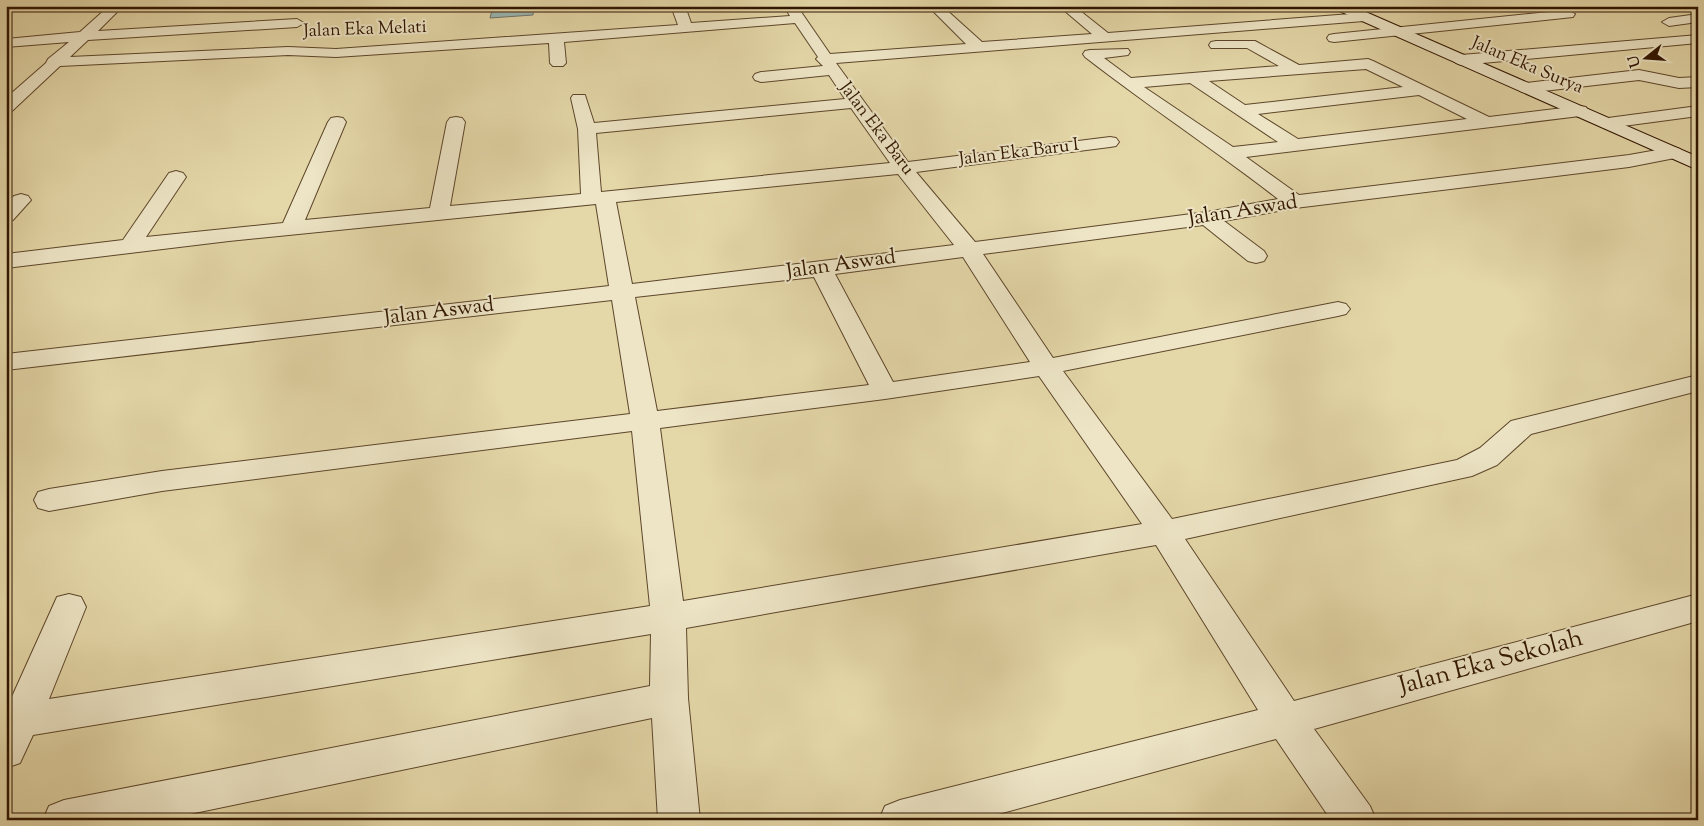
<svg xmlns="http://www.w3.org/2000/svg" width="1704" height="826" font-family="'Sorts Mill Goudy',serif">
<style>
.water{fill:#9ab7b3;stroke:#70766b}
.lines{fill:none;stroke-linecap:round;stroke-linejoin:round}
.street-casing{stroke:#5d462a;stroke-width:2}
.secondary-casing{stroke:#301500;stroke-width:2}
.street{fill:#ede5c6;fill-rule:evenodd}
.secondary{fill:#ede5c6;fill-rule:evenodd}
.labels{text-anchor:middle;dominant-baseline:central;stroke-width:4;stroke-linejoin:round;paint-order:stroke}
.far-street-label{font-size:18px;fill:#301500;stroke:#ede5c6}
.street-label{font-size:21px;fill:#301500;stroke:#ede5c6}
.near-street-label{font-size:25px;fill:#301500;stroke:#ede5c6}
</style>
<rect width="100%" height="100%" fill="#e4d7a8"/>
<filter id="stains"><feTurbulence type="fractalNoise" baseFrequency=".004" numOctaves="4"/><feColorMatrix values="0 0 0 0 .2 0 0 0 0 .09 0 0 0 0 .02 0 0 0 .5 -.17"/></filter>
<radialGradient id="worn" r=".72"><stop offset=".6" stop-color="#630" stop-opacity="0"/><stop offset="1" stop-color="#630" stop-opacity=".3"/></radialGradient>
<path class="water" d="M493 6H534L533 15 490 18Z"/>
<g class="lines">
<defs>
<g id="street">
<path d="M109 6H123L98 31 297 19 304 23 297 27 88 40 70 57 288 47 336 49 678 25 671 6H685L691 23 790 16 784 6H797L830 54 966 44 928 6H942L982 42 1092 34 1059 6H1074L1108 33 1364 13 1369 14 1371 17 1369 20 1364 21 836 63 908 162 1110 137 1116 138 1119 142 1116 146 1110 147 916 172 975 242 1207 212 1278 199C1215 150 1148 106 1085 57L1083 54 1085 51 1090 50 1128 49 1130 52 1128 55 1104 58 1131 78 1279 66 1247 48H1211L1209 45 1211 42 1216 41H1255L1299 65 1368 59 1373 61 1489 117 1580 106 1586 107 1588 111 1586 115 1580 116 1246 157 1299 195 1629 155 1674 147 1680 149 1683 153 1680 157 1629 167 1295 208 1224 221 1264 251 1267 256 1264 261 1256 263 1248 261 1203 225 983 254 1053 358 1338 302 1346 304 1350 309 1346 314 1338 316 1063 371 1172 519 1457 460 1480 448 1511 421 1698 375V391L1531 434 1497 465 1472 476 1185 539 1294 701 1698 594V621L1314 729 1370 806 1376 820H1331L1276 739 976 820H879L885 806 900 800 1258 710 1156 545 686 628 688 698 700 820H658L652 718 161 820H43L49 806 64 800 650 686 651 634 33 735 20 763 6 768V710L57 597 69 594 81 597 86 607 49 699 650 606 632 431 162 491 49 511 38 508 34 500 38 492 49 489 162 471 630 414 612 300 6 370V354L609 286 596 204 229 241 6 268V254L123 240 169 173 176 171 183 173 186 177 146 237 283 223 328 122 331 118 337 117 343 118 346 122 305 220 430 208 447 122 450 118 456 117 462 118 465 122 450 206 581 194 578 129 571 98 573 95H585L594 123 845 99 829 75 761 82 755 80 753 77 755 74 761 72 823 66 816 59 818 57 795 23 564 42 566 63 563 66H553L550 63 549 43 336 57 288 55 60 66 12 111 6 112V98L46 63 48 59 69 42 6 47V39L80 32ZM1366 69 1403 87 1245 105 1209 81ZM1190 83 1278 142 1233 147 1144 87ZM1419 95 1467 119 1298 139 1258 114ZM851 108 890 163 601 192 596 133ZM898 174 954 245 632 284 616 202ZM963 257 1030 362 893 382 835 274ZM814 277 869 385 657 411 635 297ZM1039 376 1142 524 683 601 660 428 885 399Z"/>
<path d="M1568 10 1575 14 1573 17 1334 42 1329 41 1327 38 1329 35 1334 34Z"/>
<path d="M1698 14V22L1669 26 1662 22 1669 18Z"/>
<path d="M1698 35V43L1461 65 1456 63 1453 60 1456 57 1461 55Z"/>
<path d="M1639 70 1679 78 1698 77V87L1679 88 1639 80 1526 93 1520 91 1518 88 1520 85 1526 83Z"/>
<path d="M1698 106V116L1608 128 1602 127 1599 123 1602 119 1608 118Z"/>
<path d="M21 194 28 196 31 200 13 220 6 222V204L14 196Z"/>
</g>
<path id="secondary" d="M1334 6H1352L1698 157V170L1335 9Z"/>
</defs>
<use href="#street" class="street-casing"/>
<use href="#secondary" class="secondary-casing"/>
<use href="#street" class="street"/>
<use href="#secondary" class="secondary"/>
</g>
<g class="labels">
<g class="far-street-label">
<text transform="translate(365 30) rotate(-2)">Jalan Eka Melati</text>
<text transform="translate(1527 66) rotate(23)">Jalan Eka Surya</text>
<text transform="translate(876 129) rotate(53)">Jalan Eka Baru</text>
<text transform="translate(1019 153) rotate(-7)">Jalan Eka Baru I</text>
</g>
<g class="street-label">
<text transform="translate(1243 211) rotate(-9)">Jalan Aswad</text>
<text transform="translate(841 265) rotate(-8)">Jalan Aswad</text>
<text transform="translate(439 312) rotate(-7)">Jalan Aswad</text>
</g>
<g class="near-street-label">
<text transform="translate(1491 663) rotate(-15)">Jalan Eka Sekolah</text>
</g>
</g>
<rect width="1704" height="826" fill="none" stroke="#e4d7a8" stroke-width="25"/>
<rect x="8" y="8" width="1689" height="811" fill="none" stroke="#301500" stroke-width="2.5"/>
<rect x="12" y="12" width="1679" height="801" fill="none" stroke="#301500"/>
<g transform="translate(1646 58) rotate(253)" stroke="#ede5c6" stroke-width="4" paint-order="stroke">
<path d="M0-4L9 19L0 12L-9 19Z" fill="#301500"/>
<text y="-8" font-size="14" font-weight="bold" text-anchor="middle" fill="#301500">U</text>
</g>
<rect width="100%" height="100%" filter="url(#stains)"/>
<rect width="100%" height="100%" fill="url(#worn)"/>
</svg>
